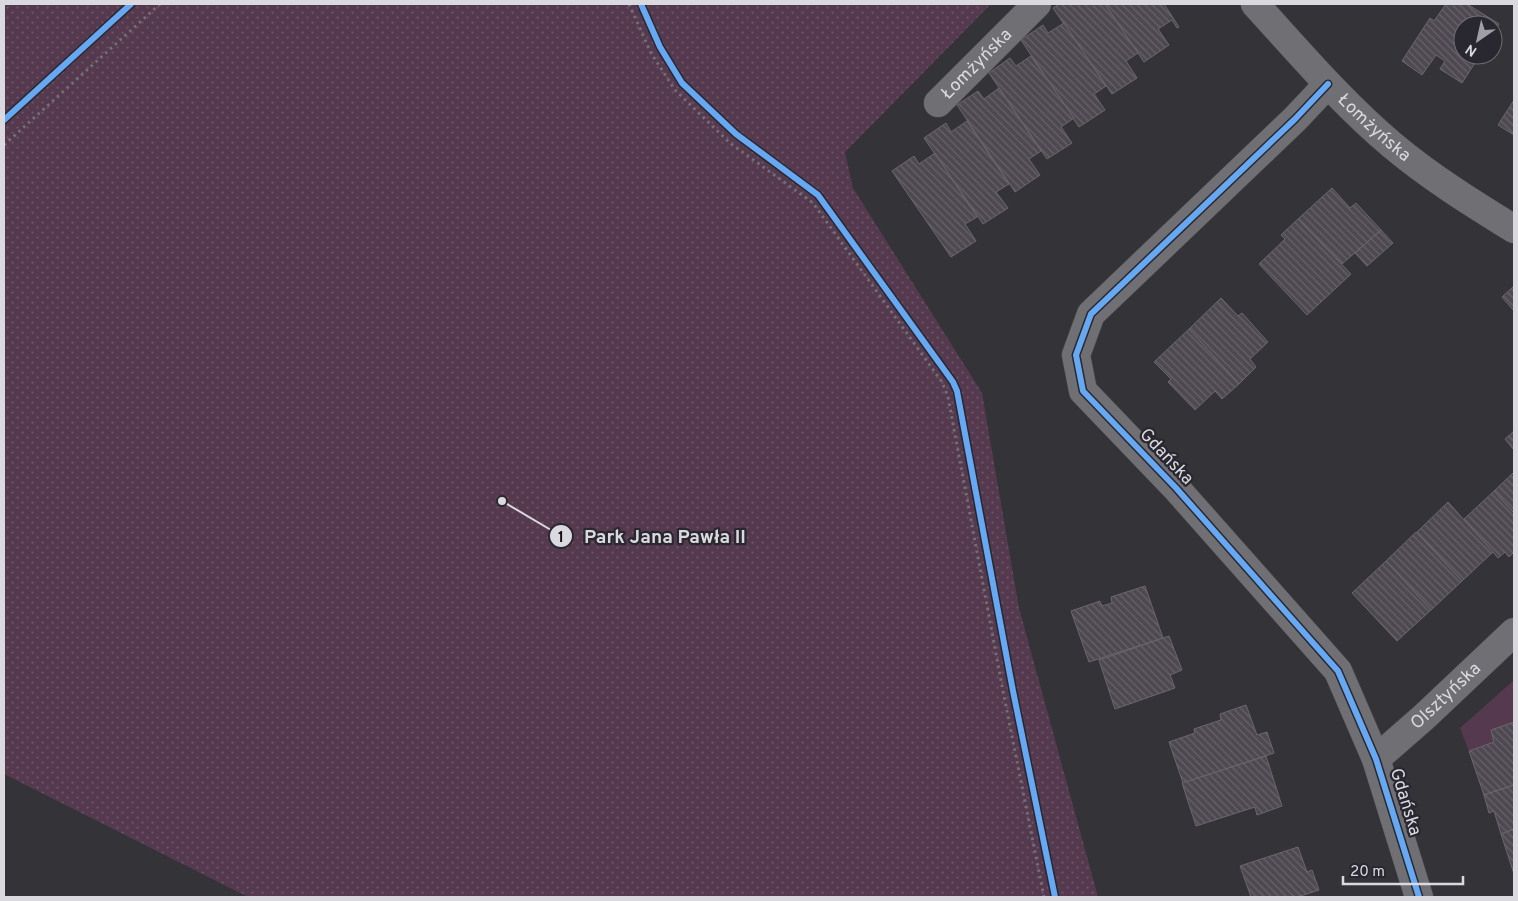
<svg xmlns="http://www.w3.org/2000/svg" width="1518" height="901" font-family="Overpass,sans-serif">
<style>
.park{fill:url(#park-dots)}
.garden{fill:#55394e}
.building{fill:url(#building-back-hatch);stroke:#6a686c}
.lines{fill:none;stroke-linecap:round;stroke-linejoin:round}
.street-casing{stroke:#525155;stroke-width:29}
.path{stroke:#717074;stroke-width:3;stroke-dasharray:2.5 4;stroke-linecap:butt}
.street{stroke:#706f74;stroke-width:28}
.cycleway-casing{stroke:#292730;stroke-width:9}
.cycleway{stroke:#66a8f1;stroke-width:6}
.labels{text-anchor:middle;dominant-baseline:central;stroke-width:4.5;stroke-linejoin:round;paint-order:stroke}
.street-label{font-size:18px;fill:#dad9df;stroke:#292730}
.leader{fill:none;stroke:#dad9df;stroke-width:2}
.callout-dot{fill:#dad9df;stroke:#292730;stroke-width:2}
.mark-label{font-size:15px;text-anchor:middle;font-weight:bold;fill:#111}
.callout-label{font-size:19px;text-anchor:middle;font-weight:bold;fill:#dad9df;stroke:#292730;stroke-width:4.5;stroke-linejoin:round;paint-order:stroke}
</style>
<defs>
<pattern id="park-dots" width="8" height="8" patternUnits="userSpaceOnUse" patternTransform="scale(1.25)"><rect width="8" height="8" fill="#55394e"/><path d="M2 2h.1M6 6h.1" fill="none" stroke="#6d5567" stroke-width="1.8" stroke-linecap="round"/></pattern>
<pattern id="building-back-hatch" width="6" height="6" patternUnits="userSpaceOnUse" patternTransform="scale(1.25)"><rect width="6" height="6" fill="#4e4851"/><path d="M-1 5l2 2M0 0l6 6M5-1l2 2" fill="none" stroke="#67626a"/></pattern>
</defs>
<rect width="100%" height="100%" fill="#343338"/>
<path class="park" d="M4 4H991L845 152 853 188 982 393 1019 608 1098 897H248L4 774Z"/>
<path class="garden" d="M1514 680V722L1491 730 1494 742 1469 751 1460 728Z"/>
<g class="building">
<path d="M1059 4H1105L1138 53 1126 61 1137 78 1112 94 1053 8Z"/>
<path d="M1105 4H1164L1179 27 1177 28 1172 20 1158 29 1169 45 1144 62Z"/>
<path d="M1446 4H1467L1499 24 1493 34V25H1463V55H1480L1462 83 1440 69 1445 61 1436 55 1422 75 1402 61 1430 18 1434 21Z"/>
<path d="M1064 23 1106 86 1094 94 1105 110 1079 127 1021 40 1043 25 1048 33Z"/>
<path d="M1031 56 1074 118 1061 127 1072 143 1047 159 989 73 1010 58 1016 66Z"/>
<path d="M999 88 1041 151 1029 159 1040 175 1015 192 957 105 978 91 984 99Z"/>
<path d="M1514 100V135L1498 125Z"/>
<path d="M967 121 1009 184 996 192 1008 208 983 224 924 138 946 123 951 132Z"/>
<path d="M935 153 977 217 965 224 976 241 951 257 892 171 914 156 919 164Z"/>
<path d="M1332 188 1350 208 1356 203 1381 230 1342 264 1298 219Z"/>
<path d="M1298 219 1351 274 1307 315 1259 264 1285 239 1281 235Z"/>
<path d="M1381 230 1393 243 1367 266 1355 253Z"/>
<path d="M1514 286V311L1502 297Z"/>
<path d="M1221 298 1238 316 1242 313 1268 342 1250 359 1256 367 1239 384 1189 329Z"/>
<path d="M1189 329 1239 384 1222 399 1215 391 1195 410 1168 382 1171 379 1154 362Z"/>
<path d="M1514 431V450L1505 439Z"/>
<path d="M1514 472V513L1494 491Z"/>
<path d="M1494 491 1514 513V552L1509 557 1505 552 1498 558 1464 519Z"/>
<path d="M1448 502 1493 552 1462 581 1417 532Z"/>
<path d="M1416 532 1462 581 1431 610 1386 561Z"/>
<path d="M1386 561 1431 610 1397 641 1352 593Z"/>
<path d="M1145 586 1163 638 1089 662 1071 611 1100 601 1102 606 1112 603 1111 597Z"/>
<path d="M1169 636 1182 670 1170 675 1175 688 1115 709 1099 660Z"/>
<path d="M1246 705 1257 735 1267 732 1274 753 1183 783 1169 742 1195 733 1194 729 1221 720 1220 714Z"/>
<path d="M1514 722V785L1484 795 1469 751 1494 742 1491 730Z"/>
<path d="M1266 756 1282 806 1257 815 1255 807 1196 826 1182 783Z"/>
<path d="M1514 785V829L1501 834 1494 811 1489 813 1484 795Z"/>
<path d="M1514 829V874L1501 834Z"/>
<path d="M1298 847 1307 872 1312 870 1319 890 1297 897H1251L1240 866Z"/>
</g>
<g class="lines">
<defs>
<g id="street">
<path id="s1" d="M1255 4C1299 52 1342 103 1392 145 1430 177 1472 203 1514 229"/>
<path d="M1328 84 1295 119 1091 314 1076 355 1083 391 1176 488 1338 671 1376 759 1419 897"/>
<path id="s2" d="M938 103 1037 4"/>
<path id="s3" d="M1376 759 1424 717 1514 632"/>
</g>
</defs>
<use href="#street" class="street-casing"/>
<g class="path">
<path d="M629 4 651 53 675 90 730 143 813 203 942 382 948 397 1003 691 1044 897"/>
<path d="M4 145 160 4"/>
</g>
<use href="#street" class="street"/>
<defs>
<g id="cycleway">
<path d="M641 4 660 47 682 83 736 134 818 195 953 382 957 391 1013 691 1055 897"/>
<path d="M1328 84 1295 119 1091 314 1076 355 1083 391 1176 488 1338 671 1376 759 1419 897"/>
<path d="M4 120 131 4"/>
</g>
</defs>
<use href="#cycleway" class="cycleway-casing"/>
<use href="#cycleway" class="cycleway"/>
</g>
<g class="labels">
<g class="street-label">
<text stroke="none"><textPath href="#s2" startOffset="55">Łomżyńska</textPath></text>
<text stroke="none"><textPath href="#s1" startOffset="172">Łomżyńska</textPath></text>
<text transform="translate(1166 457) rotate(47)">Gdańska</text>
<text stroke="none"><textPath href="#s3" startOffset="94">Olsztyńska</textPath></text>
<text transform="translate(1405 802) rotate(73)">Gdańska</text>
</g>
</g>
<path class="leader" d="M502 501L561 536"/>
<g class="callout-dot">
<circle cx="502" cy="501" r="5"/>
<circle cx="561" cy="536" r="12"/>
</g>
<g class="mark-label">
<text x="561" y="542">1</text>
</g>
<g class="callout-label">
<text x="665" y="543">Park Jana Pawła II</text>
</g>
<rect width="1518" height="901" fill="none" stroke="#dad9df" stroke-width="10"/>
<g transform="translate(1478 40) rotate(214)"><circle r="24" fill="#292730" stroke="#706e76"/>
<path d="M0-4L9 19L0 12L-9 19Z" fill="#a09fa5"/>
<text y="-8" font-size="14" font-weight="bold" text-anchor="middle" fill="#dad9df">N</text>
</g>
<path d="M1343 876v8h120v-8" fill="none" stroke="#dad9df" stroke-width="2.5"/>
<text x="1350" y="876" font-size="15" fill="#dad9df" stroke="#292730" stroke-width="4" paint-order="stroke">20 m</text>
</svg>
